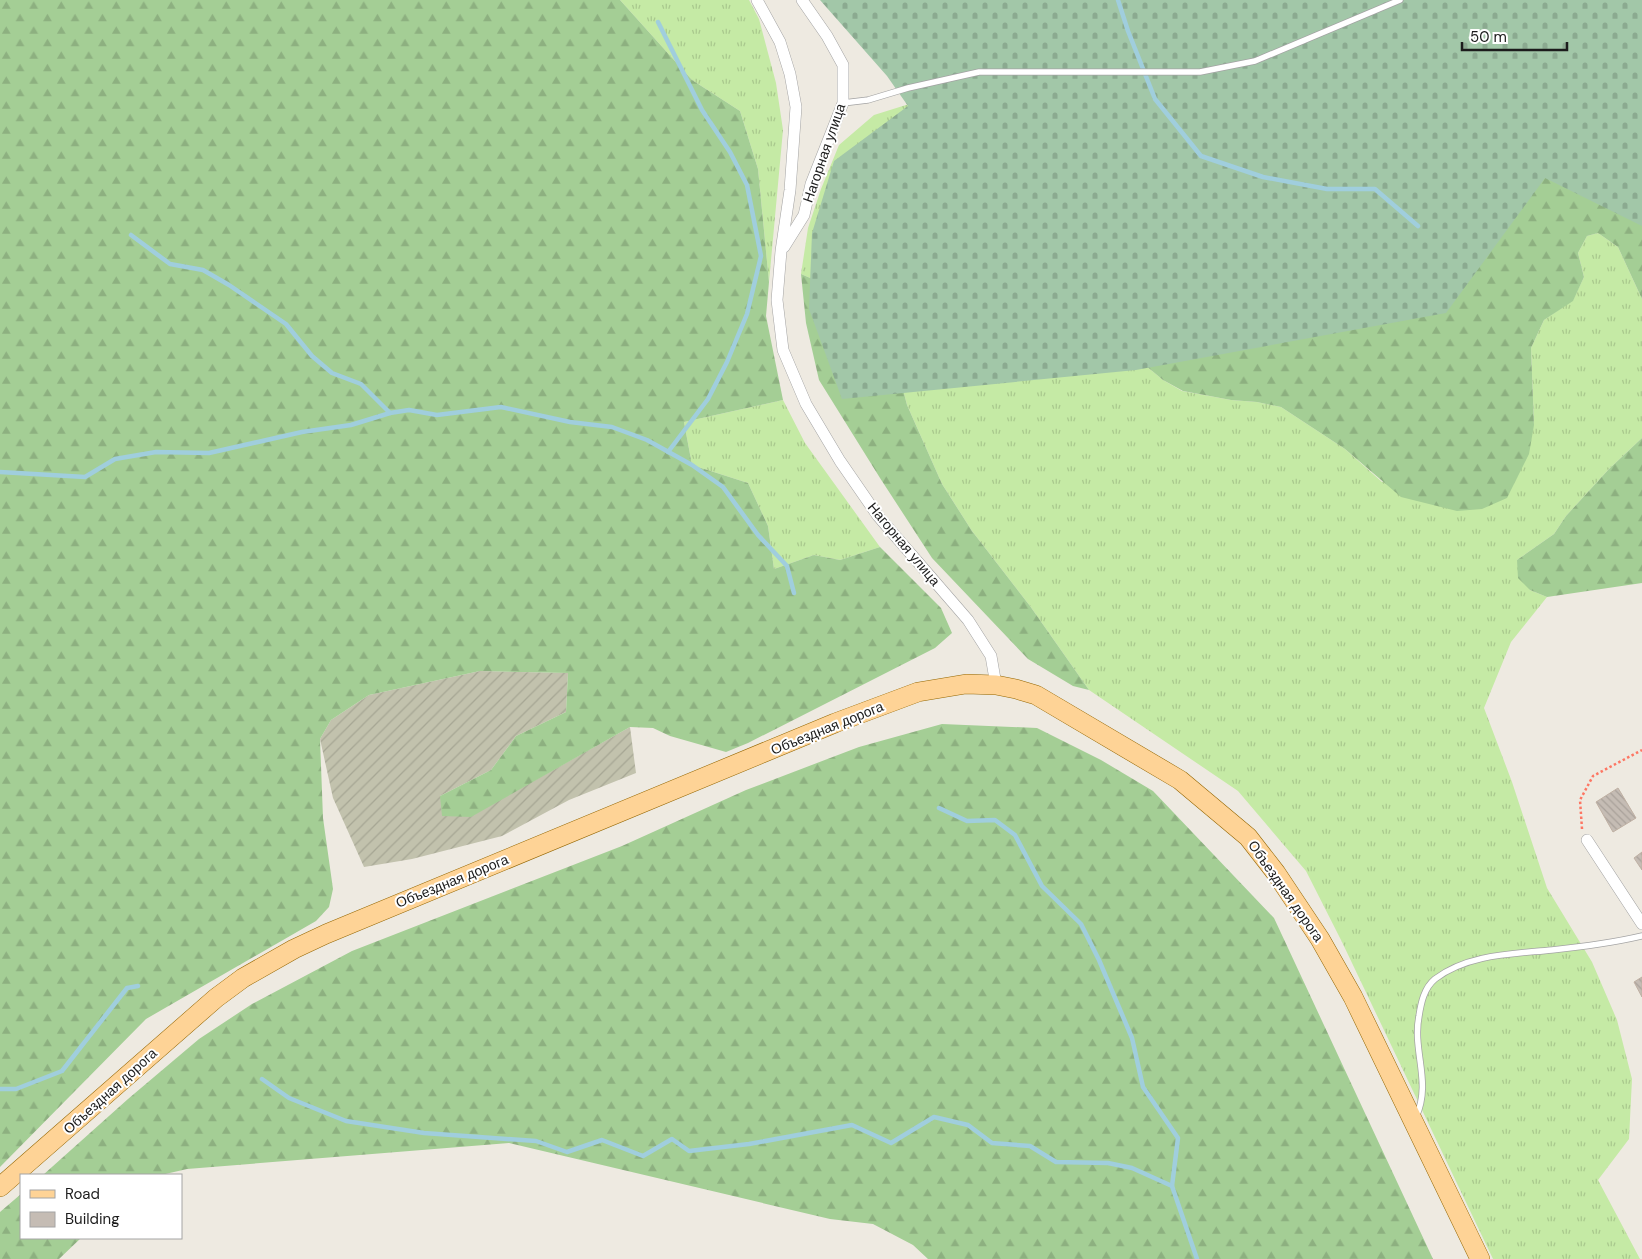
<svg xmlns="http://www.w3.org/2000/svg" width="1642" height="1259" font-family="'DM Sans',sans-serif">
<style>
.construction{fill:url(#construction-furrows)}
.grass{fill:url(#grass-tufts)}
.forest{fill:url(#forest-firs)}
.cemetery{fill:url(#cemetery-stones)}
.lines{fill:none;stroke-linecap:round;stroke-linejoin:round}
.stream{stroke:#a0cedd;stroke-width:4.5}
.building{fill:url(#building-back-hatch);stroke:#bfb0a3}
.service-casing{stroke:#a3a3a3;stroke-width:7}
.minor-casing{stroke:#a3a3a3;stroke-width:12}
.primary-casing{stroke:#946600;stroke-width:20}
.path{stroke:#fd7663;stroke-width:2.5;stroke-dasharray:2.5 2.5;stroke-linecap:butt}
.service{stroke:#fff;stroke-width:5.5}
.minor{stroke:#fff;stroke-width:11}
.primary{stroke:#fed396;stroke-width:19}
.labels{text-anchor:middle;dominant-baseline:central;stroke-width:4;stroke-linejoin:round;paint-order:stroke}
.street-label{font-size:14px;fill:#1c1c1c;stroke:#fff}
</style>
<defs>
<pattern id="construction-furrows" width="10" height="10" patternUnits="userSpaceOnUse" patternTransform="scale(1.25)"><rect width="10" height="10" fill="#c2c2ad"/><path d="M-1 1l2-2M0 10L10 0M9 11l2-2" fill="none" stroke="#a6a694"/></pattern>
<pattern id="grass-tufts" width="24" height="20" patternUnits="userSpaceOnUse" patternTransform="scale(1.25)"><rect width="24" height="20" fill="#c5eaa5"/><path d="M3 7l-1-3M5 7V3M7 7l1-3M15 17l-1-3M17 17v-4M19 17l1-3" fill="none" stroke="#a9c88d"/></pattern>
<pattern id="forest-firs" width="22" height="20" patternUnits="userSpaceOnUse" patternTransform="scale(1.25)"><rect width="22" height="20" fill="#a4ce95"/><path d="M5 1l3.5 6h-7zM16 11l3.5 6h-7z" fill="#8db080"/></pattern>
<pattern id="cemetery-stones" width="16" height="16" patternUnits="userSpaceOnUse" patternTransform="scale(1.25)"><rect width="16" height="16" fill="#a2c7a8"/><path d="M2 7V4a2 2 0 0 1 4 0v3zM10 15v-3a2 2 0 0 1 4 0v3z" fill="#8baa90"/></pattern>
<pattern id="building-back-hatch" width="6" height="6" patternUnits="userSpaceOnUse" patternTransform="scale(1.25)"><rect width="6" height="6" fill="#c5bcb4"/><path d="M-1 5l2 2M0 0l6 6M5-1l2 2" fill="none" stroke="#a9a19a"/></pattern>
</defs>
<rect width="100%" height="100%" fill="#eeeae1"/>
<path class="construction" d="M480 671 568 673 566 712 516 736 491 770 440 796 471 816 630 727 636 773 569 800 502 836 412 859 364 867 333 798 320 739 331 720 369 695Z"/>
<g class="grass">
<path d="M620 0H749L759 19 776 83 783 130 769 282 758 169 740 111 692 80Z"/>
<path d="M922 100 1078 309 1163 380 1182 391 1231 400 1257 402 1281 407 1345 449 1382 482 1534 425 1531 348 1544 320 1573 300 1584 277 1578 253 1587 236 1598 233 1618 247 1642 299V438L1609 469 1566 516 1554 534 1517 560 1530 590 1547 597 1511 642 1484 708 1512 782 1547 888 1592 962 1617 1020 1632 1079 1629 1139 1598 1180 1640 1259H1493L1342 942 1306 871 1238 791 1089 690 1030 606 972 531 942 484 907 405 893 351 831 287 801 274 808 228 821 189 839 145 874 115Z"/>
<path d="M783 400 805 443 880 547 840 560 814 555 774 569 768 526 748 483 692 465 684 422Z"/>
</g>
<g class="forest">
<path d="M0 0H620L692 80 740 111 758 169 769 282 766 316 783 400 684 422 692 465 748 483 768 526 774 569 814 555 840 560 880 547 941 608 952 633 935 648 748 743 726 752 670 736 653 728 630 727 471 817 442 816 440 796 491 770 516 736 566 712 568 673 480 671 369 695 331 720 320 739 323 818 333 889 329 907 316 921 146 1019 0 1167Z"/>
<path d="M1642 0V299L1618 247 1598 233 1587 236 1578 253 1584 277 1573 301 1544 320 1531 348 1534 425 1529 454 1507 498 1482 509 1457 511 1401 497 1345 449 1281 407 1257 402 1231 400 1183 391 1163 380 1078 309Z"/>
<path d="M801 274 831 287 893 351 907 405 942 484 972 531 1030 606 1089 690 1073 686 1028 659 932 558 880 478 819 380 806 323Z"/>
<path d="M1642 438V583L1547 597 1530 590 1518 578 1517 560 1554 534 1566 516 1609 469Z"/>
<path d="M942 724 1037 728 1101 760 1153 791 1274 918 1433 1259H928L913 1245 873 1224 830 1219 509 1143 187 1169 161 1175H43L128 1099 199 1039 252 1004 352 951 622 846 746 790 859 747Z"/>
<path d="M21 1194V1238H81L59 1259H0V1212Z"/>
</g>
<path class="cemetery" d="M820 0H1642V226L1545 178 1446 313 1136 370 842 399 809 309 812 233 834 161 908 106 887 76Z"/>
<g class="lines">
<g class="stream">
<path d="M1118 0 1128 31 1155 99 1201 156 1263 177 1327 189H1375L1418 226"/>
<path d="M658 22 702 110 730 152 747 185 761 256 747 314 727 362 708 399 668 452"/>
<path d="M131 235 170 264 203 270 229 285 286 324 312 356 332 373 361 384 390 413"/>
<path d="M0 472 85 477 115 459 156 452 209 453 302 432 351 425 390 413 409 410 437 415 501 407 570 422 612 427 647 440 692 465 723 487 758 535 787 566 794 593"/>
<path d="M939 808 967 821 995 820 1015 835 1042 886 1081 924 1099 960 1132 1038 1143 1087 1178 1138 1172 1186 1197 1259"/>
<path d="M262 1079 289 1098 346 1121 424 1133 536 1141 567 1152 602 1140 643 1156 672 1139 689 1151 749 1144 852 1125 891 1143 934 1117 968 1125 992 1143 1030 1146 1056 1162 1108 1163 1132 1168 1172 1186"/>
<path d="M0 1089H16L62 1071 127 988 138 986"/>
</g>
</g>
<g class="building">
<path d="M1618 788 1636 818 1613 832 1596 802Z"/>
<path d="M1642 852V870L1634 858Z"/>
<path d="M1642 977V997L1634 982Z"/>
</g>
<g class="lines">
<defs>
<g id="service">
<path d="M843 103 868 100 908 88 979 72H1200L1255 61 1400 0"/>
<path d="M1416 1117C1432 1082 1412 1051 1419 1016 1421 1003 1424 988 1435 979 1468 954 1513 954 1552 950 1582 947 1612 943 1642 936"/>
</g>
<g id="minor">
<path d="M757 0 780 42 790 74 796 107 790 190 781 251 777 300 783 350 806 404 840 461 878 516 968 620 991 656 996 685"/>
<path d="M784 247 804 215 811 184 843 103V65L827 36 802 0"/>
<path d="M1587 840 1642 924"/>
</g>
<path id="primary" d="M0 1187 216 998 243 978 294 949 326 934 835 723 918 692 966 684 996 685 1016 689 1036 695 1180 780 1248 837 1276 873 1320 939 1353 997 1480 1259"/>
</defs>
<use href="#service" class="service-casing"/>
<use href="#minor" class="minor-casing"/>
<use href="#primary" class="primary-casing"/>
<path class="path" d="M1582 829 1580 800 1593 776 1642 750"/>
<use href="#service" class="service"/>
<use href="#minor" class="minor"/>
<use href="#primary" class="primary"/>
</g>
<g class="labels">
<g class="street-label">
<text transform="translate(824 153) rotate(-71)">Нагорная улица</text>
<text transform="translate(904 544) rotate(50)">Нагорная улица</text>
<text transform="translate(827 728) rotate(-22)">Объездная дорога</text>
<text transform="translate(452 881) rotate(-22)">Объездная дорога</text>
<text transform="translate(1286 891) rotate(55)">Объездная дорога</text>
<text transform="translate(110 1091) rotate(-42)">Объездная дорога</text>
</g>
</g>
<rect x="20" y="1174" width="162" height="65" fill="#ffffff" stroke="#a4a4a4"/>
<rect x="30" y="1190" width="25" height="8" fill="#fed396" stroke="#a4a4a4"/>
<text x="65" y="1199" font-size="15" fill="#1c1c1c">Road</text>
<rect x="30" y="1212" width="25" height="15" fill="#c5bcb4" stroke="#a4a4a4"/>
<text x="65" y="1224" font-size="15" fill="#1c1c1c">Building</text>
<path d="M1462 42v8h105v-8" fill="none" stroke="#1c1c1c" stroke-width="2.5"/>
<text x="1470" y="42" font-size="15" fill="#1c1c1c" stroke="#ffffff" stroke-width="4" paint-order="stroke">50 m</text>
</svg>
